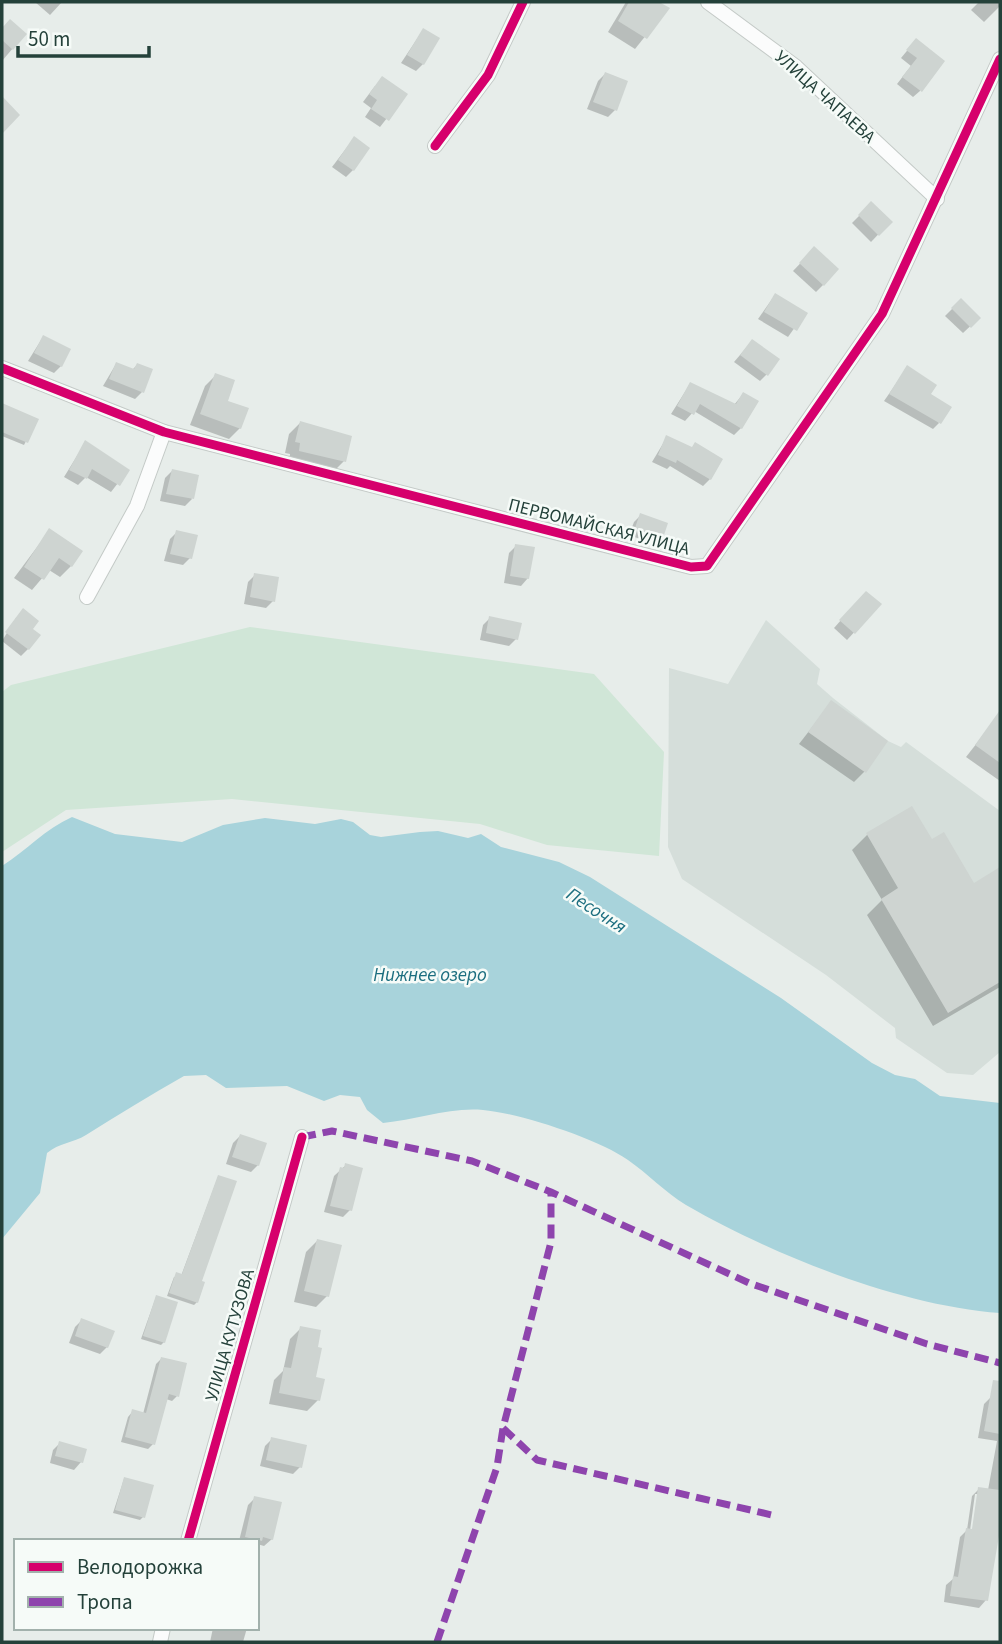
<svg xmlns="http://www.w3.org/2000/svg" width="1002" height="1644" font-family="'Source Sans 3',sans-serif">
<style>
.built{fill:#d5deda}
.green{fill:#d0e6d7}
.water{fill:#a8d3db}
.shadow{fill:#0003;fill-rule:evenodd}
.building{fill:#ced4d1}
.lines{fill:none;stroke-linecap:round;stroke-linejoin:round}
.street-casing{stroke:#c4cac7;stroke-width:16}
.street{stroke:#fbfcfc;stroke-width:14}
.quiet{stroke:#8e44ad;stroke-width:7;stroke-dasharray:14 7;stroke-linecap:butt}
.cycleway-casing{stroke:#f6fbf8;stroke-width:13}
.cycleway{stroke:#d6006c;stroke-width:9}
.labels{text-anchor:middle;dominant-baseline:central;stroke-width:5;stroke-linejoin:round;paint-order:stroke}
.street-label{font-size:18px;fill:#24413a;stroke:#f6fbf8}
.water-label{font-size:19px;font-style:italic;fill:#1c6e7f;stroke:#f6fbf8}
</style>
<rect width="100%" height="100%" fill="#e7edea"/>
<path class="built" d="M766 620 820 669 817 684 833 698 888 741 901 747 906 742 1000 811V1052L973 1075 947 1073 896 1038 895 1028 826 975 682 879 668 847 669 668 728 684Z"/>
<path class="green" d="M250 627 594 674 664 752 659 856 547 845 480 824 232 799 66 810 2 852V692L11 685Z"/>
<path class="water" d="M72 817 115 834 182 842 223 825 265 818 315 824 341 819 353 822 370 835 381 837 420 832 438 831 468 838 481 834 501 847 559 862 590 877 781 998 872 1063 895 1075 915 1079 940 1096 1000 1103V1313C900 1306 773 1255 686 1205 665 1192 648 1174 628 1160 598 1139 519 1113 483 1110 450 1107 416 1120 383 1123L367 1110 360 1097 340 1095 324 1101 287 1086 226 1088 206 1075 184 1076C150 1095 118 1115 86 1135 73 1143 59 1143 47 1153L40 1193 2 1239V866C27 850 45 829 72 817Z"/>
<g class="shadow">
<path d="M35 2H62L50 15Z"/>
<path d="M626 2H656L667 9 635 49 608 32Z"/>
<path d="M979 2H1000V6L984 22 971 10Z"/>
<path d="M10 21 25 34 2 61V29Z"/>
<path d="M423 30V64L416 71 401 63Z"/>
<path d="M916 40 920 91 913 97 897 84 911 66 901 58Z"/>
<path d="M605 74 615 110 608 117 587 109 598 81Z"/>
<path d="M375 86 405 95 380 127 365 117 371 108 363 102Z"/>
<path d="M348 146 353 170 346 177 332 167Z"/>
<path d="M871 204 890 222 871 242 852 223Z"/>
<path d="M814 249 823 285 816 292 793 271Z"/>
<path d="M775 295 805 313 788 337 758 319Z"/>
<path d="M961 300 979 318 963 333 945 316Z"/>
<path d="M43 337 61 366 54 373 28 361Z"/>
<path d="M752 341 767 374 760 381 734 362Z"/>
<path d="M116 364 132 370 137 365 142 392 135 399 103 386Z"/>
<path d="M907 368 939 423 933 429 884 401Z"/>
<path d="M216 375 240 428 229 439 190 425 205 386Z"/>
<path d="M690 384 734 405 743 394 741 428 734 435 694 411 685 421 671 414Z"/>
<path d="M2 405 37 419 24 445 2 436Z"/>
<path d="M300 423 344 461 333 472 289 462 290 454 285 453 289 434Z"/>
<path d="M667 437 710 479 703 486 670 466 667 469 652 462Z"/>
<path d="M85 443 128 470 111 492 86 477 78 485 64 477Z"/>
<path d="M172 471 192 499 185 506 160 501 165 478Z"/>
<path d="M641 515 666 524 661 537 654 544 629 535 634 522Z"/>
<path d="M49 531 71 566 60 577 49 570 32 590 14 578Z"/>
<path d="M177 532 190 558 183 565 164 561 170 539Z"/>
<path d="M516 546 528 578 521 586 504 583 509 553Z"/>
<path d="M255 575 273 601 266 608 244 604 248 582Z"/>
<path d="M859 600 879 605 847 640 834 628Z"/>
<path d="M16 618 30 629 28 649 21 656 2 641Z"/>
<path d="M490 618 516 639 509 646 480 640 483 625Z"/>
<path d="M831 703 865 771 854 782 799 744Z"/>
<path d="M995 720 1000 724V781L966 757Z"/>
<path d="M912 809 931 841 973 885 1000 869V987L933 1026 867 915 882 900 852 850 867 835Z"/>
<path d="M240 1136 258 1165 251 1172 226 1164 233 1143Z"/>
<path d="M346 1165 350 1210 343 1217 324 1212 334 1176Z"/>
<path d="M218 1177 197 1302 194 1305 167 1296 174 1277 181 1276Z"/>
<path d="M317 1241 327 1296 316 1307 294 1302 306 1252Z"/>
<path d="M156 1297 164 1342 161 1345 141 1339Z"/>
<path d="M82 1320 107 1347 100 1354 69 1343 75 1327Z"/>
<path d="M301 1328 318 1400 307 1411 269 1404 274 1380 283 1371 290 1339Z"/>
<path d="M161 1359 177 1396 172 1401 166 1399 153 1444 148 1449 121 1442 128 1417 133 1411 143 1414 156 1364Z"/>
<path d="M991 1397 1000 1398V1517L986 1600 979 1608 944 1602 946 1585 953 1579 960 1537 967 1530 972 1496 979 1489 988 1490 997 1441 978 1438 984 1404ZM975 1494H979L973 1538H969Z"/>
<path d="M272 1439 300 1467 293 1474 260 1466 265 1446Z"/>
<path d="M60 1443 81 1462 74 1470 50 1463 53 1450Z"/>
<path d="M124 1479 143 1517 140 1520 113 1513Z"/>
<path d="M255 1498 272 1539 264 1546 257 1544V1541H239L248 1505Z"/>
<path d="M213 1628H247L243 1642H210Z"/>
</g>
<g class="building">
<path d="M629 2H659L670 8 647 39 618 21Z"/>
<path d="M10 19 27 34 13 50 2 40V28Z"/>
<path d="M423 28 440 38 424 65 407 55Z"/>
<path d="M916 38 945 61 922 92 902 77 917 58 906 50Z"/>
<path d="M605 72 628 81 617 111 593 102Z"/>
<path d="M382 76 408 94 389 121 371 109 377 100 369 94Z"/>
<path d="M2 96 20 115 2 134Z"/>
<path d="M354 136 370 148 354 171 338 160Z"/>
<path d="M871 201 893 222 879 236 858 215Z"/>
<path d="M814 246 839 269 824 286 799 263Z"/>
<path d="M775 293 808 313 797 331 764 312Z"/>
<path d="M961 298 981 318 971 328 951 308Z"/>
<path d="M43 335 71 349 62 367 34 353Z"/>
<path d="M752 339 780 359 768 376 740 355Z"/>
<path d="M116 362 134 369 137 363 153 369 144 393 109 379Z"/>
<path d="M907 365 937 385 931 394 952 407 941 424 889 394Z"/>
<path d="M215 373 235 380 228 401 249 408 241 429 200 414Z"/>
<path d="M690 382 736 404 743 392 759 401 742 429 700 404 694 415 677 406Z"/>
<path d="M2 403 39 419 28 443 2 432Z"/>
<path d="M300 421 352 436 346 462 299 451 300 443 295 442Z"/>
<path d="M666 435 692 447 695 442 723 459 711 480 677 460 676 463 658 455Z"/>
<path d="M85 440 130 470 120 486 92 469 87 479 69 470Z"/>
<path d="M172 469 199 475 194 499 166 494Z"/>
<path d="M640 513 668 523 663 538 635 528Z"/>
<path d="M49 528 83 551 72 567 59 558 44 580 24 567Z"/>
<path d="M176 530 198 535 192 559 170 554Z"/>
<path d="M515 544 535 547 529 579 510 576Z"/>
<path d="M254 573 279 577 275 602 250 597Z"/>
<path d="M866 591 882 604 855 634 839 620Z"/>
<path d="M23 608 39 621 33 629 41 635 29 650 5 632Z"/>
<path d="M489 616 522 623 518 640 486 633Z"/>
<path d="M831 700 888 741 866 773 808 732Z"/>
<path d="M1000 710V763L975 745Z"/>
<path d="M912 806 932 839 944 832 974 883 1000 867V982L948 1013 881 899 898 888 866 833Z"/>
<path d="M240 1134 267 1143 259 1166 232 1157Z"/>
<path d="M345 1163 363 1168 352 1211 330 1206 340 1167 344 1168Z"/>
<path d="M218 1175 237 1181 202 1281 205 1282 198 1303 169 1293 176 1272 182 1274Z"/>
<path d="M317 1239 342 1245 329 1297 304 1291Z"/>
<path d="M156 1295 178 1302 165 1343 143 1336Z"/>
<path d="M81 1318 115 1331 108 1348 75 1336Z"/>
<path d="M300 1326 321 1330 318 1347 322 1348 316 1377 325 1379 320 1401 279 1393 284 1367 291 1368Z"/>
<path d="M161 1357 187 1363 179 1397 169 1394 155 1445 125 1437 132 1409 146 1413Z"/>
<path d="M993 1380 1000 1381V1434L984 1431Z"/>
<path d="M271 1437 307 1445 302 1468 266 1460Z"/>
<path d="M59 1441 87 1449 83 1463 55 1456Z"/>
<path d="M124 1477 154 1485 145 1518 115 1510Z"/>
<path d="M978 1487 1000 1490V1530L988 1601 950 1596 953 1576 958 1577 966 1528 972 1529Z"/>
<path d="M254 1496 282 1502 273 1540 263 1537 262 1541 245 1537Z"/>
</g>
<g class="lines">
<defs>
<g id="street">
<path d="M708 2 796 67 937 199"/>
<path d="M435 146 488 75 523 2"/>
<path d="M2 368 164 432 691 567 707 566 882 314 1000 59"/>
<path d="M87 597 137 506 164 432"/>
<path d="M188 1541 302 1137"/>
<path d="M160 1642 163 1628"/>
</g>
</defs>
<use href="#street" class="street-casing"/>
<use href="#street" class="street"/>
<g class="quiet">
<path d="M302 1137 332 1131 472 1161 551 1192 749 1283 927 1344 1000 1363"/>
<path d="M503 1428 537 1460 776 1516"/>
<path d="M437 1642 497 1467 503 1428 551 1242V1192"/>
</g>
<defs>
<g id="cycleway">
<path d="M435 146 488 75 523 2"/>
<path d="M2 368 164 432 691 567 707 566 882 314 1000 59"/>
<path d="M188 1541 302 1137"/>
</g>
</defs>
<use href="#cycleway" class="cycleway-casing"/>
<use href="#cycleway" class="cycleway"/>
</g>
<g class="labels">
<g class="street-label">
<text transform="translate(825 97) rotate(42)">УЛИЦА ЧАПАЕВА</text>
<text transform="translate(599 527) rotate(14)">ПЕРВОМАЙСКАЯ УЛИЦА</text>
<text transform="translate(230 1335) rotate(-74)">УЛИЦА КУТУЗОВА</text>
</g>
<g class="water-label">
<text transform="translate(596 911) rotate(33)">Песочня</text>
<text x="430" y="975">Нижнее озеро</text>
</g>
</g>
<rect width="1002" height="1644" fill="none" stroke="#24413a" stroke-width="7"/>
<rect x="14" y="1539" width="245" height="91" fill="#f6fbf8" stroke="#a2b1ac" stroke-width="2"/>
<rect x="28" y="1562" width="35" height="10" fill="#d6006c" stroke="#a2b1ac" stroke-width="2"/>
<text x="77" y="1574" font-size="21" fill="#24413a">Велодорожка</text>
<rect x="28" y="1597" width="35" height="10" fill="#8e44ad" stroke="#a2b1ac" stroke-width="2"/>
<text x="77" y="1609" font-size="21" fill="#24413a">Тропа</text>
<path d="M18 46v10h131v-10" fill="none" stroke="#24413a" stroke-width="3.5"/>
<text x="28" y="46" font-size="21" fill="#24413a" stroke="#f6fbf8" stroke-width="5" paint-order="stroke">50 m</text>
</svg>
